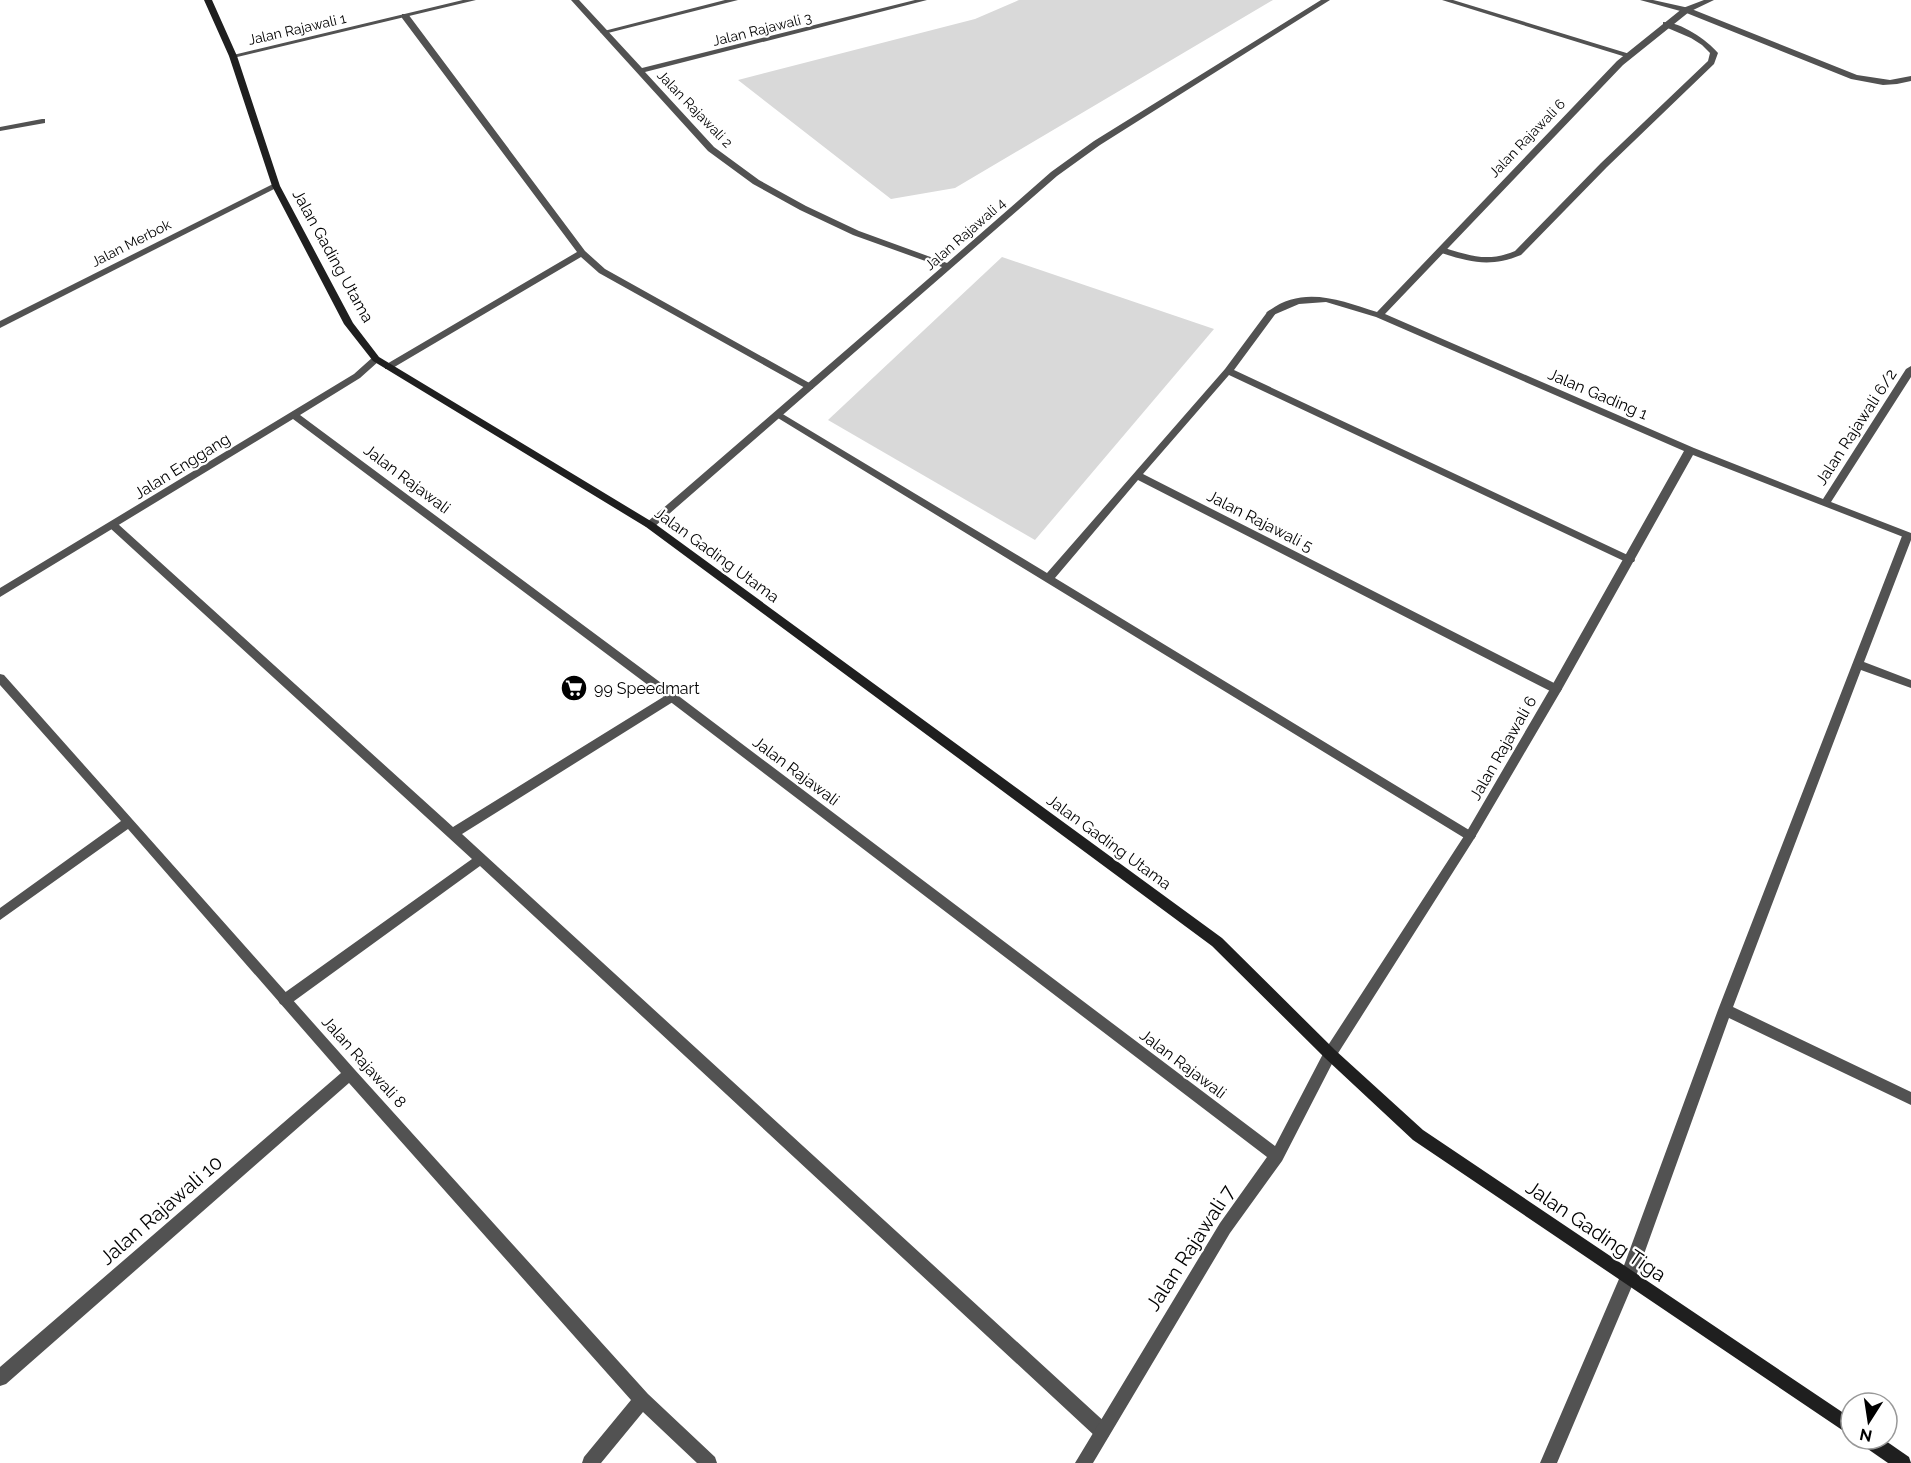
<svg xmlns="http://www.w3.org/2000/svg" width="1911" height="1463" font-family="Raleway,sans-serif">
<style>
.green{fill:#d9d9d9}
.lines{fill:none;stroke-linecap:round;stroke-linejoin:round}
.lane{fill:#525252;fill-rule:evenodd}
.street{fill:#525252;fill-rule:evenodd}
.secondary{fill:#1f1f1f;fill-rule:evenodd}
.labels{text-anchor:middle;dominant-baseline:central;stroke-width:4.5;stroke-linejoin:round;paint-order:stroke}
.far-street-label{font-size:14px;fill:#000;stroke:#fff}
.street-label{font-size:16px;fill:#000;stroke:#fff}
.poi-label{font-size:16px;fill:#000;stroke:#fff;text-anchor:start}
.near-street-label{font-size:20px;fill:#000;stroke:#fff}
</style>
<rect width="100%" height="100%" fill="#fff"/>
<g class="green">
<path d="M1019 0H1273L955 188 891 199 738 80 975 19Z"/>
<path d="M1002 257 1214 329 1035 540 828 420Z"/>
</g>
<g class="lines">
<g class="lane">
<path d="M725 0H738L604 34 600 32Z"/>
<path d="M1442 0H1453L1633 55 1626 57Z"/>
<path d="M1640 0H1653L1689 8 1857 75 1890 80 1911 76V81L1897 84 1883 85 1851 79 1684 12Z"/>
<path d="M402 14H408L585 251 605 269 813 385V389H807L599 273 581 257 391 369H385V365L577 252 402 18Z"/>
<path d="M1663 22C1681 22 1707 40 1718 53L1714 64 1607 167 1521 255C1489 268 1470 262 1438 252L1437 250 1441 247C1469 255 1486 263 1515 251L1601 163 1708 61 1710 53 1702 45 1691 38 1663 26Z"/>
<path d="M42 119H45V123L0 131V127Z"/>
<path d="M1271 310 1276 313 1234 370 1634 558 1635 560 1634 562H1626L1229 375 1143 474 1560 686 1562 689 1560 692H1552L1138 480 1055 578 1474 833 1476 836 1474 839H1466L773 415 775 413H781L1047 573 1225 369 1268 311Z"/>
<path d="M114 523 118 524 453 827 668 694H676L678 697 676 700 462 834 1108 1425 1110 1431 1108 1437 1102 1439 1096 1437 480 866 290 1004 285 1006 280 1004 278 1000 280 996 472 859 110 528 109 526 110 524Z"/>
<path d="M1907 533 1911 534V540L1864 662 1911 680V688L1861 670 1733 1007 1911 1092V1105L1729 1018 1635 1279 1557 1463H1540L1619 1279 1718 1010 1902 536Z"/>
</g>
<g class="street">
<path d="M463 0H476L233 58 229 56Z"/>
<path d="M571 0H579L642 68 915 0H927L645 72 714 147 759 180 806 206 859 231 947 263 1051 172 1094 141 1321 0H1330L1100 145 1057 176 654 527H646L645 525 646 523 942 267 853 235 800 210 753 184 708 151Z"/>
<path d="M1704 0H1714L1689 12 1623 65 1385 314 1694 448 1823 499 1906 369 1911 366V377L1831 502 1911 533V540L1693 455 1562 689 1474 839 1335 1058 1282 1161 1230 1233 1093 1463H1075L1220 1223 1267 1157 668 700 293 419 0 597V588L354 374 373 357H379V361L360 378 300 415 676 694 1275 1146 1325 1050 1466 833 1550 689 1684 451 1376 317 1326 302 1299 304 1271 316 1266 313C1301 284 1340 300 1377 312L1617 61 1683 8Z"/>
<path d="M273 184 280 186 0 328V321Z"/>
<path d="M0 674 4 675 355 1070 648 1394 715 1457 717 1463H697L643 1412 601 1463H582L584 1457 631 1400 349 1083 6 1384 0 1386V1367L341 1073 128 829 0 920V908L121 821 0 685Z"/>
</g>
<g class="secondary">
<path d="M204 0H212L237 56 280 186 353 323 379 357 654 523 1222 938 1335 1050 1423 1130 1851 1418V1436L1413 1140 1325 1058 1212 946 646 527 373 361 344 324 272 186 229 56Z"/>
<path d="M1860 1439H1883L1909 1457 1911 1463H1888L1862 1445Z"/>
</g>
</g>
<defs>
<symbol id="supermarket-disc" viewBox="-11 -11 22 22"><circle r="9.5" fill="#000" stroke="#fff"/><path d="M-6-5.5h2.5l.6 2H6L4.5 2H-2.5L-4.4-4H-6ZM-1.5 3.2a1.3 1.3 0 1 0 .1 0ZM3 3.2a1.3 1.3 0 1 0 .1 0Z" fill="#fff"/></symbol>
</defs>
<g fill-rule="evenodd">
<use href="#supermarket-disc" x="559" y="673" width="30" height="30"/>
</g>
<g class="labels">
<g class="far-street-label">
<text transform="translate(297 29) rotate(-13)">Jalan Rajawali 1</text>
<text transform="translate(762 29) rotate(-14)">Jalan Rajawali 3</text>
<text transform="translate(695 109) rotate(46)">Jalan Rajawali 2</text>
<text transform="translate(1527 138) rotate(-46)">Jalan Rajawali 6</text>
<text transform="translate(965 234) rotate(-41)">Jalan Rajawali 4</text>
<text transform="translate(131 243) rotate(-27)">Jalan Merbok</text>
</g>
<g class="street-label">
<text transform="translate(333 256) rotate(61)">Jalan Gading Utama</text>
<text transform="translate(1598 394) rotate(23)">Jalan Gading 1</text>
<text transform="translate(1856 427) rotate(-57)">Jalan Rajawali 6/2</text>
<text transform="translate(182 466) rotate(-32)">Jalan Enggang</text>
<text transform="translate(407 479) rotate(37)">Jalan Rajawali</text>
<text transform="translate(1260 521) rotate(27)">Jalan Rajawali 5</text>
<text transform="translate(717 555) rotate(36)">Jalan Gading Utama</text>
<text transform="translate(1503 748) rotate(-60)">Jalan Rajawali 6</text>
<text transform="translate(796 771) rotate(37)">Jalan Rajawali</text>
<text transform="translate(1109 842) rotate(36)">Jalan Gading Utama</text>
<text transform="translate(364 1062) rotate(48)">Jalan Rajawali 8</text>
<text transform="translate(1183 1064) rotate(37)">Jalan Rajawali</text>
</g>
<g class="poi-label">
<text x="594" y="688">99 Speedmart</text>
</g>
<g class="near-street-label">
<text transform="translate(161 1210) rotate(-41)">Jalan Rajawali 10</text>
<text transform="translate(1596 1231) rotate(34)">Jalan Gading Tiga</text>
<text transform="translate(1190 1248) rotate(-57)">Jalan Rajawali 7</text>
</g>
</g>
<g transform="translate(1869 1421) rotate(192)"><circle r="28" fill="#ffffff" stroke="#999999" stroke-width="1.5"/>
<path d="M0-4.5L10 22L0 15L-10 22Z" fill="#000000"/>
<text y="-9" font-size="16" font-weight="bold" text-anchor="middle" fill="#000000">N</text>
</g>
</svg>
